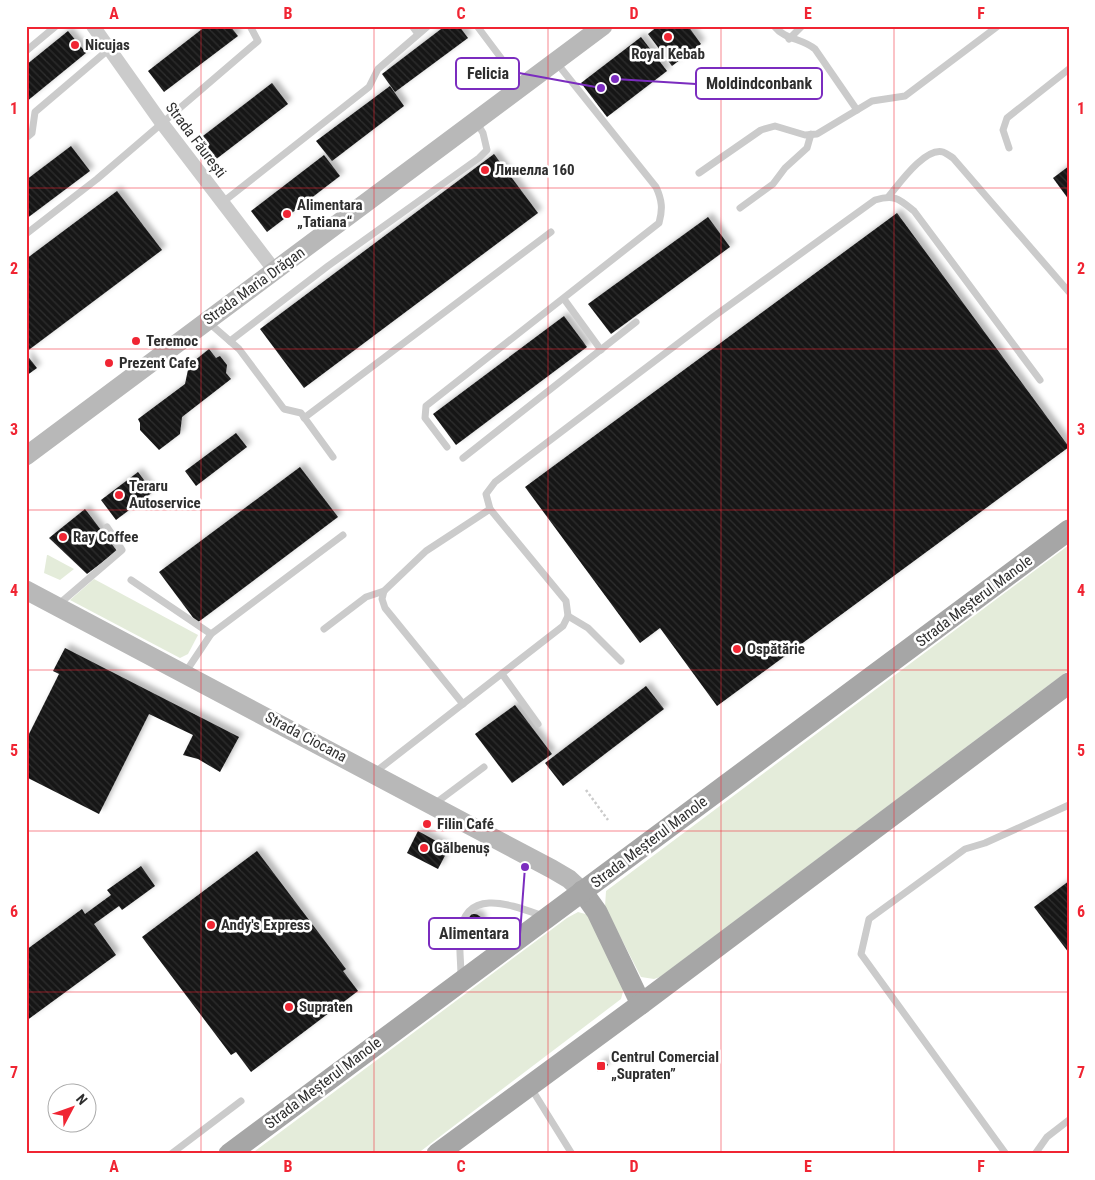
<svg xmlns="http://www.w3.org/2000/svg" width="1095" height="1180" font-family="'Roboto Condensed',sans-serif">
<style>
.grass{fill:#e4ecda}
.building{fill:url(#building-back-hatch);filter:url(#shadow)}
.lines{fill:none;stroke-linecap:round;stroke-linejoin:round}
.path{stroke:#cbcbcb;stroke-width:2.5;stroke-dasharray:2.5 2.5;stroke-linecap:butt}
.lane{stroke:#cbcbcb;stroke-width:7}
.street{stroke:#cbcbcb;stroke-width:14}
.secondary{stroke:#b8b8b8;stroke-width:19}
.primary{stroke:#a6a6a6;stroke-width:21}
.grid{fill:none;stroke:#f02533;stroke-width:1;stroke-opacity:0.55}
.poi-dot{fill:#f02533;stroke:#fff;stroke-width:2}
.labels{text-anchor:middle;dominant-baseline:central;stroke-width:5;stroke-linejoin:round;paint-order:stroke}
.poi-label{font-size:15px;font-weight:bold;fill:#2e2e2e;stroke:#fff;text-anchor:start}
.street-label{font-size:15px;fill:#2e2e2e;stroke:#fff}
.leader{fill:none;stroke:#7b2cbf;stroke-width:2}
.callout-dot{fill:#7b2cbf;stroke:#fff;stroke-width:2}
.callout{fill:#fff;stroke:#7b2cbf;stroke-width:2}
.callout-label{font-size:16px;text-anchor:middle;font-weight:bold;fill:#2e2e2e}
.neatline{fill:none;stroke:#f02533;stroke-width:2}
.grid-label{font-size:16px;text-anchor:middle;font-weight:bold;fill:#f02533}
</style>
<defs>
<pattern id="building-back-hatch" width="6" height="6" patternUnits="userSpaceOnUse" patternTransform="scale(1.25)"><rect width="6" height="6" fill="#151515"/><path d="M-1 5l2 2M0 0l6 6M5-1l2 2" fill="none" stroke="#2f2f2f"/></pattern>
<filter id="shadow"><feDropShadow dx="4.5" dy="-4.5" stdDeviation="2.5" flood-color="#0004"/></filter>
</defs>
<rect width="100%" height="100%" fill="#fff"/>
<g class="grass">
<path d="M1069 545V670L660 977 654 979 641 977 605 907 606 891Z"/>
<path d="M47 555H48L74 569 60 580 44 573Z"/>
<path d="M94 579 198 635 188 654 180 658 70 600Z"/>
<path d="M578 912 589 915 624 988 621 999 417 1154H251L567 918Z"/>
</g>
<g class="building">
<path d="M206 26H230L238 36 164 92 148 71Z"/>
<path d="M445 26H459L468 38 395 92 382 74Z"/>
<path d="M658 26H688L701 44 672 66 648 34Z"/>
<path d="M68 31 86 53 26 102V65Z"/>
<path d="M641 37 667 71 607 117 581 83Z"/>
<path d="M272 83 288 104 215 160 199 139Z"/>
<path d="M390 86 404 106 332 161 316 141Z"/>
<path d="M71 146 90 171 26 219V180Z"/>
<path d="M494 154 538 213 304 388 260 329Z"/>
<path d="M324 155 340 176 267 232 251 211Z"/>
<path d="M1069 166V200L1053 178Z"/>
<path d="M117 191 162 250 26 352V259Z"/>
<path d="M897 213 1069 447 717 706 660 628 640 643 525 487Z"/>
<path d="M708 217 730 247 611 334 588 304Z"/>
<path d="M564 316 587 347 456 445 433 414Z"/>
<path d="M209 349 216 358 220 356 227 365 226 373 231 379 182 417 180 434 159 450 140 430V423L138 419 185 384 189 365Z"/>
<path d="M26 354 37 368 26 376Z"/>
<path d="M236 433 247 447 196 486 185 471Z"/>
<path d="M300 467 338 517 197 623 159 572Z"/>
<path d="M138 472 153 492 116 520 101 500Z"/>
<path d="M85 509 117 551 87 574 49 538Z"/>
<path d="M65 648 239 737 220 772 198 759 183 755 193 735 149 714 99 814 26 777V740L59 674 53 671Z"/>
<path d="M646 686 664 709 563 786 545 763Z"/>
<path d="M515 705 552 754 512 783 475 734Z"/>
<path d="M418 831 449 848 438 869 407 853Z"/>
<path d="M257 851 346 969 343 971 358 991 251 1072 236 1052 231 1055 142 937Z"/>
<path d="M141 866 155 886 122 910 119 906 94 924 116 955 26 1021V950L82 909 85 914 111 895 107 890Z"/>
<path d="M1069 881V953L1034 907Z"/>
<circle cx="474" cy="922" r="8"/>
<path d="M604 1060 608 1065 598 1072 595 1068Z"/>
</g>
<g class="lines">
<path class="path" d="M586 790 608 820"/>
<g class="lane">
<path d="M412 26 418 34"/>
<path d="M477 26 522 86"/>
<path d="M774 26C785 40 802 38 815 49L857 110"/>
<path d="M789 39 802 26"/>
<path d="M26 51 56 26"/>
<path d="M26 138 32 133 35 112 108 50"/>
<path d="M1009 148 1003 130 1007 118 1069 69"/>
<path d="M699 173 761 130 775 126 805 135 817 134 872 101 905 96 998 26"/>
<path d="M889 196C899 184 925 147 943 152 946 153 950 156 953 158L1069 292"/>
<path d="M223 202 369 87 378 69 428 26"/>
<path d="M740 208 773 184 785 168 807 148 811 134"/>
<path d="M26 234 97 179 258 41 250 26"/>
<path d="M564 299 601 350"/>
<path d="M208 322 239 349 284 409 301 413 333 457"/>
<path d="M230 341 328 266 479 158 487 150 483 133 477 123"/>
<path d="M304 418 551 232"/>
<path d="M447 447 425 418 426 406 659 223C663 209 662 200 656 187L556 62"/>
<path d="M463 458 636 322"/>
<path d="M131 580 211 634"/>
<path d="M59 604 122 550 107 527"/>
<path d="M568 616 588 628 621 661"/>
<path d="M324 629 366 597 384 591"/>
<path d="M185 673 211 634 343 535"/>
<path d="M502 674 538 724"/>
<path d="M463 704 385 608 382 599 384 591 426 551 490 509"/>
<path d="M374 773 563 626 568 616 566 601 490 509 486 494 495 482 713 317 875 200C895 194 899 199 914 211L1040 380"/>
<path d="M433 805 484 767"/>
<path d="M461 977C461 963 459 948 460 935 465 885 514 906 543 916"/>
<path d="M531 1088 572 1154"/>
<path d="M171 1154 241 1101"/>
<path d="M1006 1154 861 954 869 919 965 849 985 843 1069 805"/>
<path d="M1035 1154 1047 1137 1069 1120"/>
</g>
<path class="street" d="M93 26 161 122 275 271"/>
<g class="secondary">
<path d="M26 456 603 26"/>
<path d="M26 590 552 869 569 879 582 891"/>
</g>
<g class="primary">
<path d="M582 891 597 912 641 1004"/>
<path d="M229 1154 1069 530"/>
<path d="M437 1154 641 1004 1069 683"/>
</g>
</g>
<path class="grid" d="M201 26V1154M374 26V1154M548 26V1154M721 26V1154M894 26V1154M26 188H1069M26 349H1069M26 510H1069M26 670H1069M26 831H1069M26 992H1069"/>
<g class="poi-dot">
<circle cx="668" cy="37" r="5"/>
<circle cx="75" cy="45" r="5"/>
<circle cx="485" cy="170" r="5"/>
<circle cx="287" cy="214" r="5"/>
<circle cx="136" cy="341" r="5"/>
<circle cx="109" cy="363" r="5"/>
<circle cx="119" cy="495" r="5"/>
<circle cx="63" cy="537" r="5"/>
<circle cx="737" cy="649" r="5"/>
<circle cx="427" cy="824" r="5"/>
<circle cx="424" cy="848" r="5"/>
<circle cx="211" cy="925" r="5"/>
<circle cx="289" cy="1007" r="5"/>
<rect x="596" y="1061" width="10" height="10" rx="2.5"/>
</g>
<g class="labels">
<g class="poi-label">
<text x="85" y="45">Nicujas</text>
<text x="668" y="54" text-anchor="middle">Royal Kebab</text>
<text x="495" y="170">Линелла 160</text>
<text x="297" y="205">Alimentara<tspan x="297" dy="17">„Tatiana“</tspan></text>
<text x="146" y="341">Teremoc</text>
<text x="119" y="363">Prezent Cafe</text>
<text x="129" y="486">Teraru<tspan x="129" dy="17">Autoservice</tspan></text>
<text x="73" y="537">Ray Coffee</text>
<text x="747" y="649">Ospătărie</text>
<text x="437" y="824">Filin Café</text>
<text x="434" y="848">Gălbenuș</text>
<text x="221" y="925">Andy's Express</text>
<text x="299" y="1007">Supraten</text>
<text x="611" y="1057">Centrul Comercial<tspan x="611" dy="17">„Supraten”</tspan></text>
</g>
<g class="street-label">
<text transform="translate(196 140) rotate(53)">Strada Făurești</text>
<text transform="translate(254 286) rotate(-36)">Strada Maria Drăgan</text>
<text transform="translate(974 601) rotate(-37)">Strada Meșterul Manole</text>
<text transform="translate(306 737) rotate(28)">Strada Ciocana</text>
<text transform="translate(649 842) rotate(-37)">Strada Meșterul Manole</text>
<text transform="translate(323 1083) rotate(-37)">Strada Meșterul Manole</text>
</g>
</g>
<path class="leader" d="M601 88L519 73M615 79L696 84M525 867L520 934"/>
<g class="callout-dot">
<circle cx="601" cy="88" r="5"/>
<circle cx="615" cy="79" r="5"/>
<circle cx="525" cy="867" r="5"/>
</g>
<g class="callout">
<rect x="456" y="58" width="63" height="31" rx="5"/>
<rect x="696" y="68" width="126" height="31" rx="5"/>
<rect x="429" y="918" width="91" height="31" rx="5"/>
</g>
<g class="callout-label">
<text x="488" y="79">Felicia</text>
<text x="759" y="89">Moldindconbank</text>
<text x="474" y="939">Alimentara</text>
</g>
<rect width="1095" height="1180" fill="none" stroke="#ffffff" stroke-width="55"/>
<g transform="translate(72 1108) rotate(49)"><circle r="24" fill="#ffffff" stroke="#ababab"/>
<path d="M0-4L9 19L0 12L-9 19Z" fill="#f02533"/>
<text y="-8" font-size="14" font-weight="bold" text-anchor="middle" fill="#2e2e2e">N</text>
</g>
<rect x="28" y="28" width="1040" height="1124" class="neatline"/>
<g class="grid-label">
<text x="114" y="19">A</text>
<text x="288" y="19">B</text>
<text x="461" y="19">C</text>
<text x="634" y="19">D</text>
<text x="808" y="19">E</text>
<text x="981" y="19">F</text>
<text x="14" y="114">1</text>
<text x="1081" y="114">1</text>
<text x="14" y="274">2</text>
<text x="1081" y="274">2</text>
<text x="14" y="435">3</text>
<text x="1081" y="435">3</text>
<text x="14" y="596">4</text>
<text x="1081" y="596">4</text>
<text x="14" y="756">5</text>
<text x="1081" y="756">5</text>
<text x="14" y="917">6</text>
<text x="1081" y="917">6</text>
<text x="14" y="1078">7</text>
<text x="1081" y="1078">7</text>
<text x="114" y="1172">A</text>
<text x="288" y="1172">B</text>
<text x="461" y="1172">C</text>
<text x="634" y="1172">D</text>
<text x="808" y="1172">E</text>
<text x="981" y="1172">F</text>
</g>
</svg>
